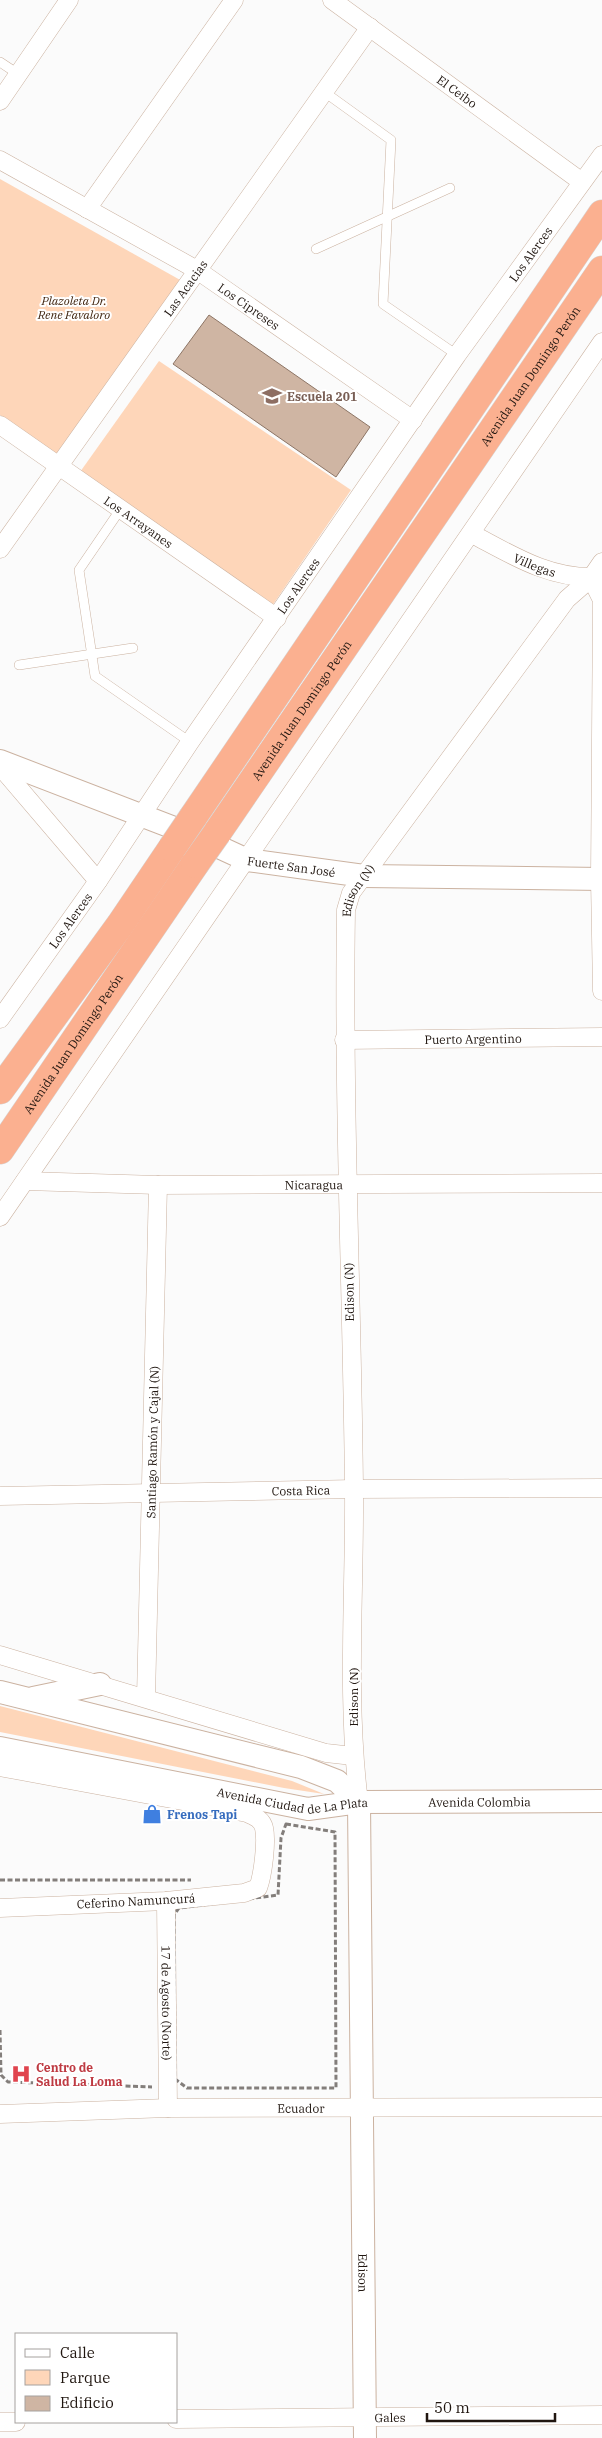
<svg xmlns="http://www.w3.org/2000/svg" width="602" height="2438" font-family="'IBM Plex Serif',serif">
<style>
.green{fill:#fed6b9}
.building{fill:#cfb5a3;stroke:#8d7565}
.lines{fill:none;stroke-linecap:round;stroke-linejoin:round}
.service-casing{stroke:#cbb2a0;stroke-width:10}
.minor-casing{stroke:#cbb2a0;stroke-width:19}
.tertiary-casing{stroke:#cbb2a0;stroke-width:24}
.trunk-casing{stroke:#d7d5d4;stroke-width:29}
.path{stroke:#837e7b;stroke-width:3;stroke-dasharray:5 2.5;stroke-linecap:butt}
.service{stroke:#fff;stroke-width:9}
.minor{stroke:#fff;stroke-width:18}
.tertiary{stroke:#fff;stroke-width:22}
.trunk{stroke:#fbb090;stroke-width:28}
.trunk-bridge-casing{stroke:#d7d5d4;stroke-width:29;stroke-linecap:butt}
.trunk-bridge{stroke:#fbb090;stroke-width:28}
.labels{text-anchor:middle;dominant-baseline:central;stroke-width:4;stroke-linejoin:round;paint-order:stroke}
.street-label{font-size:12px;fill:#201610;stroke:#fff}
.park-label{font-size:12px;font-style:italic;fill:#432813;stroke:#fff}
.education-label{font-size:12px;font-weight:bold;fill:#785e54;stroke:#fff;text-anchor:start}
.shop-label{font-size:12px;font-weight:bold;fill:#366cbe;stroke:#fff;text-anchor:start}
.health-label{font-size:12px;font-weight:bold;fill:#be3a42;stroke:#fff;text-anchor:start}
</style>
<rect width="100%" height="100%" fill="#fbfbfb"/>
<g class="green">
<path d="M0 179 182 281 61 457 0 415Z"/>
<path d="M159 361 351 490 272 606 80 472Z"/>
<path d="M0 1706 292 1781 324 1794 284 1788 0 1732Z"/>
</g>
<path class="building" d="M209 315 370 427 336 477 173 364Z"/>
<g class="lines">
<defs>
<g id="service">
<path d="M0 62 18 74"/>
<path d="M323 91 391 140 383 304 457 355"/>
<path d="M316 249 450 188"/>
<path d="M120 510 79 570 95 676 190 742"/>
<path d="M19 665 133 648"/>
</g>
<g id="minor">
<path id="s1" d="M332 0 582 182"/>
<path d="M0 101 69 0"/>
<path id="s2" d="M0 160 197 270 413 420"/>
<path d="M87 209 234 0"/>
<path id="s3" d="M0 425 277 618"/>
<path id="s4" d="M472 534C512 555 549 579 596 577"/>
<path id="s5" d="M0 549 370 27"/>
<path d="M591 578 602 600 600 879 602 991"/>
<path d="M0 766 98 881"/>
<path id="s6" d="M0 1019 98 881 190 742 457 355 602 155"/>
<path id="s7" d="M344 1040 602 1037"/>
<path id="s8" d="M25 1181 158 1185 602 1183"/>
<path d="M0 1217 602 342"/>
<path id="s9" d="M0 1496 354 1489 602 1488"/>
<path d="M0 1655 326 1753 353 1756"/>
<path id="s10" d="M146 1698 158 1185"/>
<path d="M0 1767 247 1813C254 1816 262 1819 264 1828 267 1841 263 1875 258 1888L244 1893 166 1901 0 1908"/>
<path id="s11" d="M359 1802C346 1699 355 1592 354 1488 352 1296 343 1103 346 910L351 893 567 599 591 578 602 562"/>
<path id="s12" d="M166 1901 168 2108"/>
<path id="s13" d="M0 2114 168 2108 602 2107"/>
<path id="s14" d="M176 2419 602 2415"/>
<path d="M0 2422H16"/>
</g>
<g id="tertiary">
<path id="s15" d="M0 761 195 836 247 860 364 876 602 879"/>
<path d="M0 1692 301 1767 337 1781 359 1802"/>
<path d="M33 1698 100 1684"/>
<path id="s16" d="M0 1748 308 1809 359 1802 602 1801"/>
<path id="s17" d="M359 1802 365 2438"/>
</g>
<g id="trunk">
<path d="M193 817 602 214"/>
<path id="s18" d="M217 833 602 270"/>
<path d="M0 1090 120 925 172 848"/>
<path id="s19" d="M0 1150 195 864"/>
</g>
</defs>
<use href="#service" class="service-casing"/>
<use href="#minor" class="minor-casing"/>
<use href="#tertiary" class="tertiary-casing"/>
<use href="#trunk" class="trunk-casing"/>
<g class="path">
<path d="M286 1824 335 1832 336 2088H187L175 2079 174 1915 179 1908 278 1895 281 1838Z"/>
<path d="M0 1880H191"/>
<path d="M0 2030 1 2075 8 2082 152 2087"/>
</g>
<use href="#service" class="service"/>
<use href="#minor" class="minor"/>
<use href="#tertiary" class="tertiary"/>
<use href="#trunk" class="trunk"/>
<defs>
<g id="trunk-bridge">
<path d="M172 848 193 817"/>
<path d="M195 864 217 833"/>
</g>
</defs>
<use href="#trunk-bridge" class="trunk-bridge-casing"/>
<use href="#trunk-bridge" class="trunk-bridge"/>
</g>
<defs>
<symbol id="school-bare" viewBox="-9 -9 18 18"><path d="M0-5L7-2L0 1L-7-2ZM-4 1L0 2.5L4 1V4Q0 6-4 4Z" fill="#8d6e63" stroke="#fff" stroke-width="2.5" paint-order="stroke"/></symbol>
<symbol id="shop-bare" viewBox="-9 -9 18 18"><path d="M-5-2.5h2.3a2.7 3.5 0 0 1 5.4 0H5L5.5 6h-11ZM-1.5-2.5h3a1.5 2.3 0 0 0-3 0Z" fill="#3f7fe0" stroke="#fff" stroke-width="2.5" paint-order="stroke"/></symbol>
<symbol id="hospital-bare" viewBox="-9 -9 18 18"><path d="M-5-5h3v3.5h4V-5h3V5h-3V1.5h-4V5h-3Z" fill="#e0444e" stroke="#fff" stroke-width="2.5" paint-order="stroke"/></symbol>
</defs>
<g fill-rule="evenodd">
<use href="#school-bare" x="258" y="382" width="28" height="28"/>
<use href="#shop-bare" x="138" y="1800" width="28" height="28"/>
<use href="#hospital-bare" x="7" y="2060" width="28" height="28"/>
</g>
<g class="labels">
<g class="street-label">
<text stroke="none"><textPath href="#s1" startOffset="155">El Ceibo</textPath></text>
<text stroke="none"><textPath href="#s6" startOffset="931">Los Alerces</textPath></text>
<text stroke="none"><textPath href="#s5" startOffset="320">Las Acacias</textPath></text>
<text stroke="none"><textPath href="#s2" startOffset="289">Los Cipreses</textPath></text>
<text stroke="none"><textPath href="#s18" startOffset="554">Avenida Juan Domingo Perón</textPath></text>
<text stroke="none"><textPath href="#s3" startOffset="169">Los Arrayanes</textPath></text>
<text stroke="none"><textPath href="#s4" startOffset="70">Villegas</textPath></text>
<text stroke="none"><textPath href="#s6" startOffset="526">Los Alerces</textPath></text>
<text stroke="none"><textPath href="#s18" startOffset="149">Avenida Juan Domingo Perón</textPath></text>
<text stroke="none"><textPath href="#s15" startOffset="311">Fuerte San José</textPath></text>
<text stroke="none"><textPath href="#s11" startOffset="915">Edison (N)</textPath></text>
<text stroke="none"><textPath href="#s6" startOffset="121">Los Alerces</textPath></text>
<text stroke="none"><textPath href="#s7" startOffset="129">Puerto Argentino</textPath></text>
<text stroke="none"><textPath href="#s19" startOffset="129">Avenida Juan Domingo Perón</textPath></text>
<text stroke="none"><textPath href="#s8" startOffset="289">Nicaragua</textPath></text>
<text transform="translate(349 1292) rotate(-91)">Edison (N)</text>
<text stroke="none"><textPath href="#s10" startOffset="256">Santiago Ramón y Cajal (N)</textPath></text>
<text stroke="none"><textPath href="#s9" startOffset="301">Costa Rica</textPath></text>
<text transform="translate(353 1697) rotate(-90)">Edison (N)</text>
<text stroke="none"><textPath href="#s16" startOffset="298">Avenida Ciudad de La Plata</textPath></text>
<text stroke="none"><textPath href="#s16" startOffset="486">Avenida Colombia</textPath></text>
<text transform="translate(136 1901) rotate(-3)">Ceferino Namuncurá</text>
<text stroke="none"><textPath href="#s12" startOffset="102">17 de Agosto (Norte)</textPath></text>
<text stroke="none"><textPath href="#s13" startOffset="301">Ecuador</textPath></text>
<text stroke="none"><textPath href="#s17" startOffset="471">Edison</textPath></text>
<text stroke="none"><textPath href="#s14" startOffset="214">Gales</textPath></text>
</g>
<g class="park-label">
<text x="74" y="300">Plazoleta Dr.<tspan x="74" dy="14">Rene Favaloro</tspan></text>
</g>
<g class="education-label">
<text x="287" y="396">Escuela 201</text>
</g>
<g class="shop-label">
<text x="167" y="1814">Frenos Tapi</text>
</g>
<g class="health-label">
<text x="36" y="2067">Centro de<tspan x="36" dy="14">Salud La Loma</tspan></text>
</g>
</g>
<rect x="15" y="2333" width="162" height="90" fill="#ffffff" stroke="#a6a29f"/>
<rect x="25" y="2349" width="25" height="8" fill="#ffffff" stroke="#a6a29f"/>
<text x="60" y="2358" font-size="15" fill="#201610">Calle</text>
<rect x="25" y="2370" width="25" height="15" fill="#fed6b9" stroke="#a6a29f"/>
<text x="60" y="2383" font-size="15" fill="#201610">Parque</text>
<rect x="25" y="2396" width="25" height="15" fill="#cfb5a3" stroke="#a6a29f"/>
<text x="60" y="2408" font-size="15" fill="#201610">Edificio</text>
<path d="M427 2413v8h128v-8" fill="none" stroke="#201610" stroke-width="2.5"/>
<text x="434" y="2413" font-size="15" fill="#201610" stroke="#ffffff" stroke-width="4" paint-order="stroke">50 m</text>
</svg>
